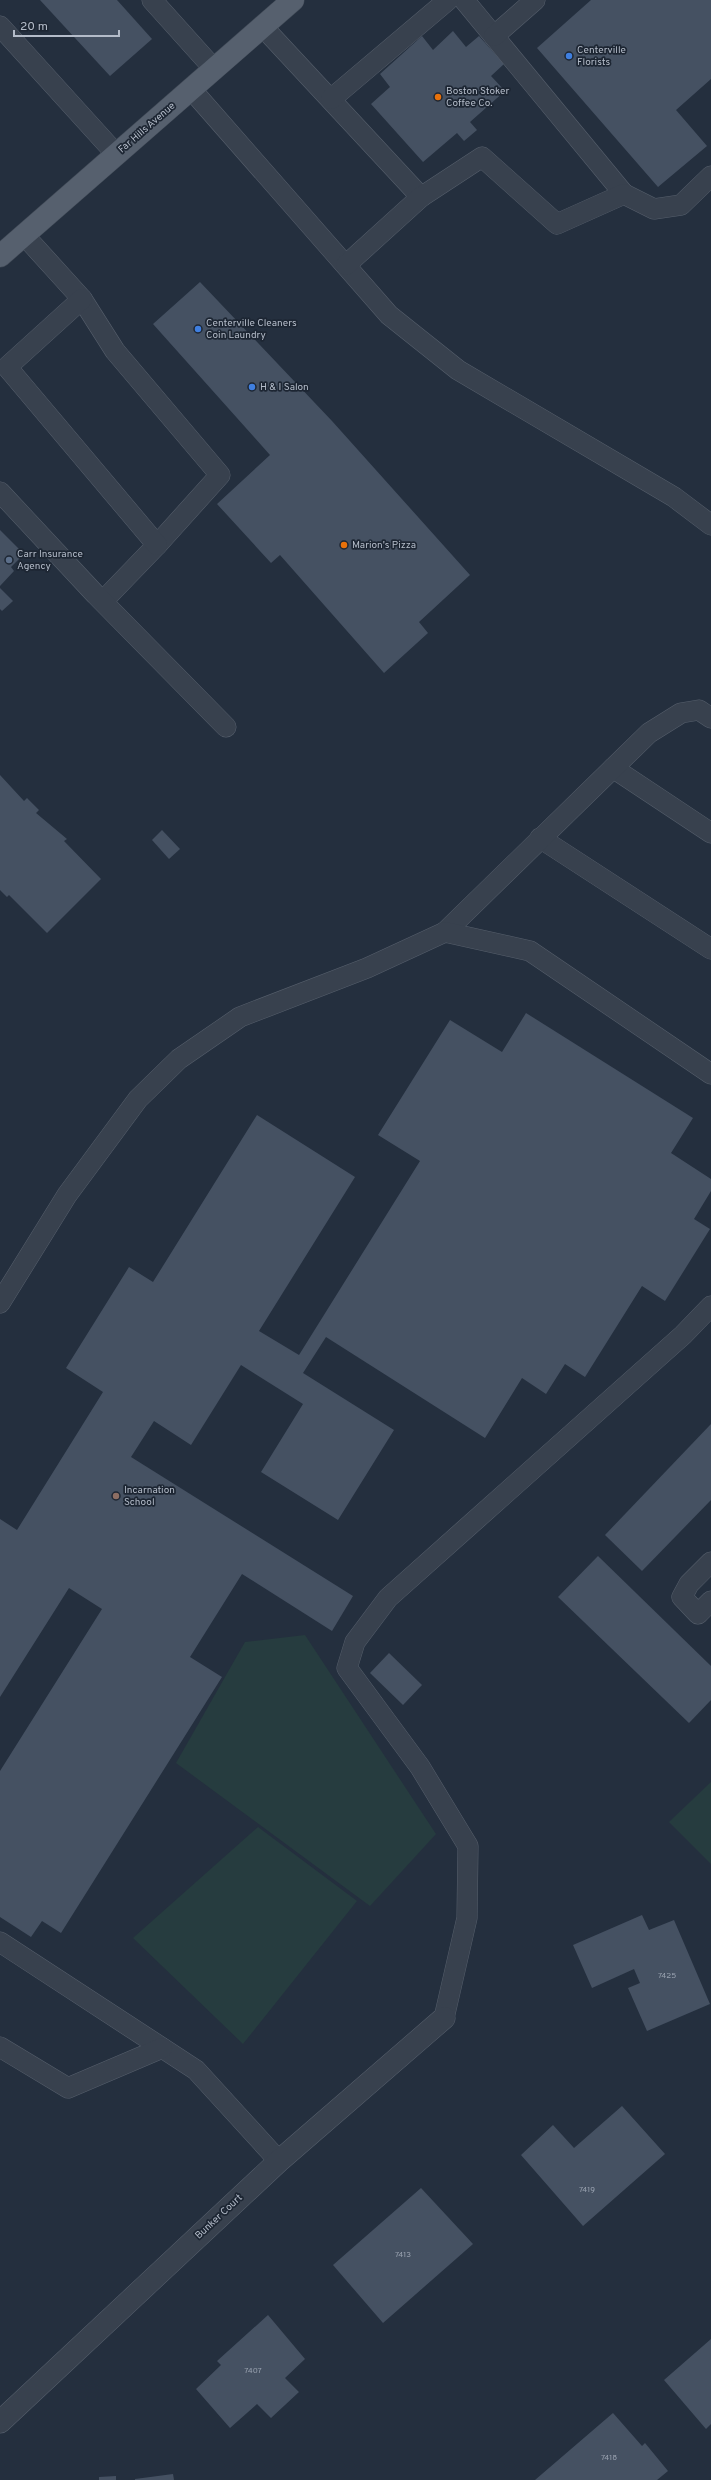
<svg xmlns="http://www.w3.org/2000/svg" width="711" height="2480" font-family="Overpass,sans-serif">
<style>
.green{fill:#263c3f}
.building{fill:#455162}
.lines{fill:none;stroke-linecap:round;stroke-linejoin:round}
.lane-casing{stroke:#565f6c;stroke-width:21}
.street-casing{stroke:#565f6c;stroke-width:23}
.primary-casing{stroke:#414a57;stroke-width:23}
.lane{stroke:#38414e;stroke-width:20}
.street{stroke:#38414e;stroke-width:22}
.primary{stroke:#56606e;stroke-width:22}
.shop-dot{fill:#3f7fe0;stroke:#1d2633;stroke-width:1.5}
.food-dot{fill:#e8710a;stroke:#1d2633;stroke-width:1.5}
.service-dot{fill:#5c6f8a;stroke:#1d2633;stroke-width:1.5}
.education-dot{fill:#8d6e63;stroke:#1d2633;stroke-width:1.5}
.labels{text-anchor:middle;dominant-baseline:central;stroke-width:3.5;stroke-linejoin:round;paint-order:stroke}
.number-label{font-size:8px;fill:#98a1af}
.poi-label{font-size:10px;fill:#b4bcc9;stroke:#1d2633;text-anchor:start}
.street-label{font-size:10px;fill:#b4bcc9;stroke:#1d2633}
</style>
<rect width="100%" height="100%" fill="#242f3e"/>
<g class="green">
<path d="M305 1635 436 1834 370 1906 176 1763 245 1642Z"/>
<path d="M711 1782V1864L669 1822Z"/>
<path d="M258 1827 357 1901 243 2044 133 1938Z"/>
</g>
<g class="building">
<path d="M40 0H117L152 39 110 76Z"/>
<path d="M591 0H711V79L676 110 707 146 658 187 537 48Z"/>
<path d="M453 31 466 47 479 36 504 64 491 76 505 91 470 122 477 130 464 141 457 133 423 162 371 104 390 87 380 74 422 36 433 50Z"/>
<path d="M200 282 332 421 470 575 419 622 428 633 384 673 280 555 271 563 217 504 270 455 153 324Z"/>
<path d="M0 530 24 554 11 567 14 571 0 586Z"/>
<path d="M0 588 13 601 2 611 0 609Z"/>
<path d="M0 775 24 801 27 798 39 810 36 813 67 839 64 841 101 879 47 933 9 895 7 897 0 890Z"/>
<path d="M162 830 180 849 169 859 152 840Z"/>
<path d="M526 1013 693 1118 671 1153 711 1179V1191L694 1219 710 1229 665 1301 642 1286 585 1377 565 1364 546 1394 522 1378 485 1438 326 1337 303 1373 394 1430 338 1520 261 1472 303 1404 241 1365 191 1445 154 1421 131 1457 353 1596 332 1631 242 1574 190 1657 222 1677 61 1933 42 1921 31 1937 0 1917V1771L102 1609 69 1588 0 1697V1519L17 1530 103 1392 66 1368 129 1267 153 1282 257 1115 355 1177 259 1331 299 1355 420 1161 378 1135 450 1020 502 1052Z"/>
<path d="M711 1424V1500L642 1571 605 1535Z"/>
<path d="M598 1556 711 1666V1700L689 1723 558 1597Z"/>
<path d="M389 1653 422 1685 403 1705 370 1673Z"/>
<path d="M642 1915 649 1930 674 1920 710 2004 647 2031 628 1988 640 1983 634 1969 592 1988 573 1945Z"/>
<path d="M622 2106 665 2154 583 2226 521 2155 553 2125 574 2148Z"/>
<path d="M421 2188 473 2244 383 2323 333 2265Z"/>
<path d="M268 2315 305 2359 285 2378 299 2392 271 2418 257 2404 230 2428 196 2389 221 2365 217 2361Z"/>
<path d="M711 2339V2424L706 2429 664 2380Z"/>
<path d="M613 2413 642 2446 645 2443 668 2471 657 2480H535Z"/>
<path d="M173 2474 174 2480H135V2479Z"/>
<path d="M116 2476V2480H99V2477Z"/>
</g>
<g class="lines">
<defs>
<g id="lane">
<path d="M152 0 214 69"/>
<path d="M464 0 624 194"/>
<path d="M0 26 116 154"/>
<path d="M263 27 421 197"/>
<path d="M494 36 535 0"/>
<path d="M191 89 389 315 458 370 674 497 711 525"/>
<path d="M331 99 448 0"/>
<path d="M24 235 82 299 115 351 220 475 157 545 103 601"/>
<path d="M346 265 421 197 482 157 557 224 624 194 654 209 681 205 711 176"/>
<path d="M82 299 7 367 157 545"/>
<path d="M0 492 96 595 226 727"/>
<path d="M613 768 711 833"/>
<path d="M540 838 711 949"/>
<path d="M445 932 649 733 681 713 699 710 711 718"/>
<path d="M0 1303 67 1195 138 1099 179 1059 240 1017 367 968 445 932 530 951 711 1074"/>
<path d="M711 1562 689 1584 682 1597 698 1614 711 1601"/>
<path d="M0 1942 196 2070 279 2161"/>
<path d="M444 2018 467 1918 468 1846 420 1767 347 1668 355 1642 388 1598 683 1335 711 1306"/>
<path d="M0 2047 68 2088 162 2048"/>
</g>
<path id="street" d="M0 2422 279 2161 444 2018"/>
<path id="primary" d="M0 256 293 0"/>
</defs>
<use href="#lane" class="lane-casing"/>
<use href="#street" class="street-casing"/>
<use href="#primary" class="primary-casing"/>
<use href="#lane" class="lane"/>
<use href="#street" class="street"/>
<use href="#primary" class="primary"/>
</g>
<g class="shop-dot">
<circle cx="569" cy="56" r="4"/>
<circle cx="198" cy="329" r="4"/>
<circle cx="252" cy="387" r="4"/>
</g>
<g class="food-dot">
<circle cx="438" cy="97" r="4"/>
<circle cx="344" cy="545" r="4"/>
</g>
<circle class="service-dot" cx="9" cy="560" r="4"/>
<circle class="education-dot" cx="116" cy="1496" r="4"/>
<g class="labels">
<g class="number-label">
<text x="667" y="1976">7425</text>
<text x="587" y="2190">7419</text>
<text x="403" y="2255">7413</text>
<text x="253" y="2371">7407</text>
<text x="609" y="2458">7418</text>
</g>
<g class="poi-label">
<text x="577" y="50">Centerville<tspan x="577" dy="12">Florists</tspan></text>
<text x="446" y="91">Boston Stoker<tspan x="446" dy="12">Coffee Co.</tspan></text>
<text x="206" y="323">Centerville Cleaners<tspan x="206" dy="12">Coin Laundry</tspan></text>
<text x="260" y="387">H &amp; I Salon</text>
<text x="352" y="545">Marion's Pizza</text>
<text x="17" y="554">Carr Insurance<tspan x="17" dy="12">Agency</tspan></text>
<text x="124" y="1490">Incarnation<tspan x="124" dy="12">School</tspan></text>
</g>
<g class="street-label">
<text transform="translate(147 128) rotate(-41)">Far Hills Avenue</text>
<text transform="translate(219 2217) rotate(-43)">Bunker Court</text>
</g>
</g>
<path d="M14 30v6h105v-6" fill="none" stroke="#b4bcc9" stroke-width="2"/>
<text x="20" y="30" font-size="12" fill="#b4bcc9" stroke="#1d2633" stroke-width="3" paint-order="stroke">20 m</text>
</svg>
